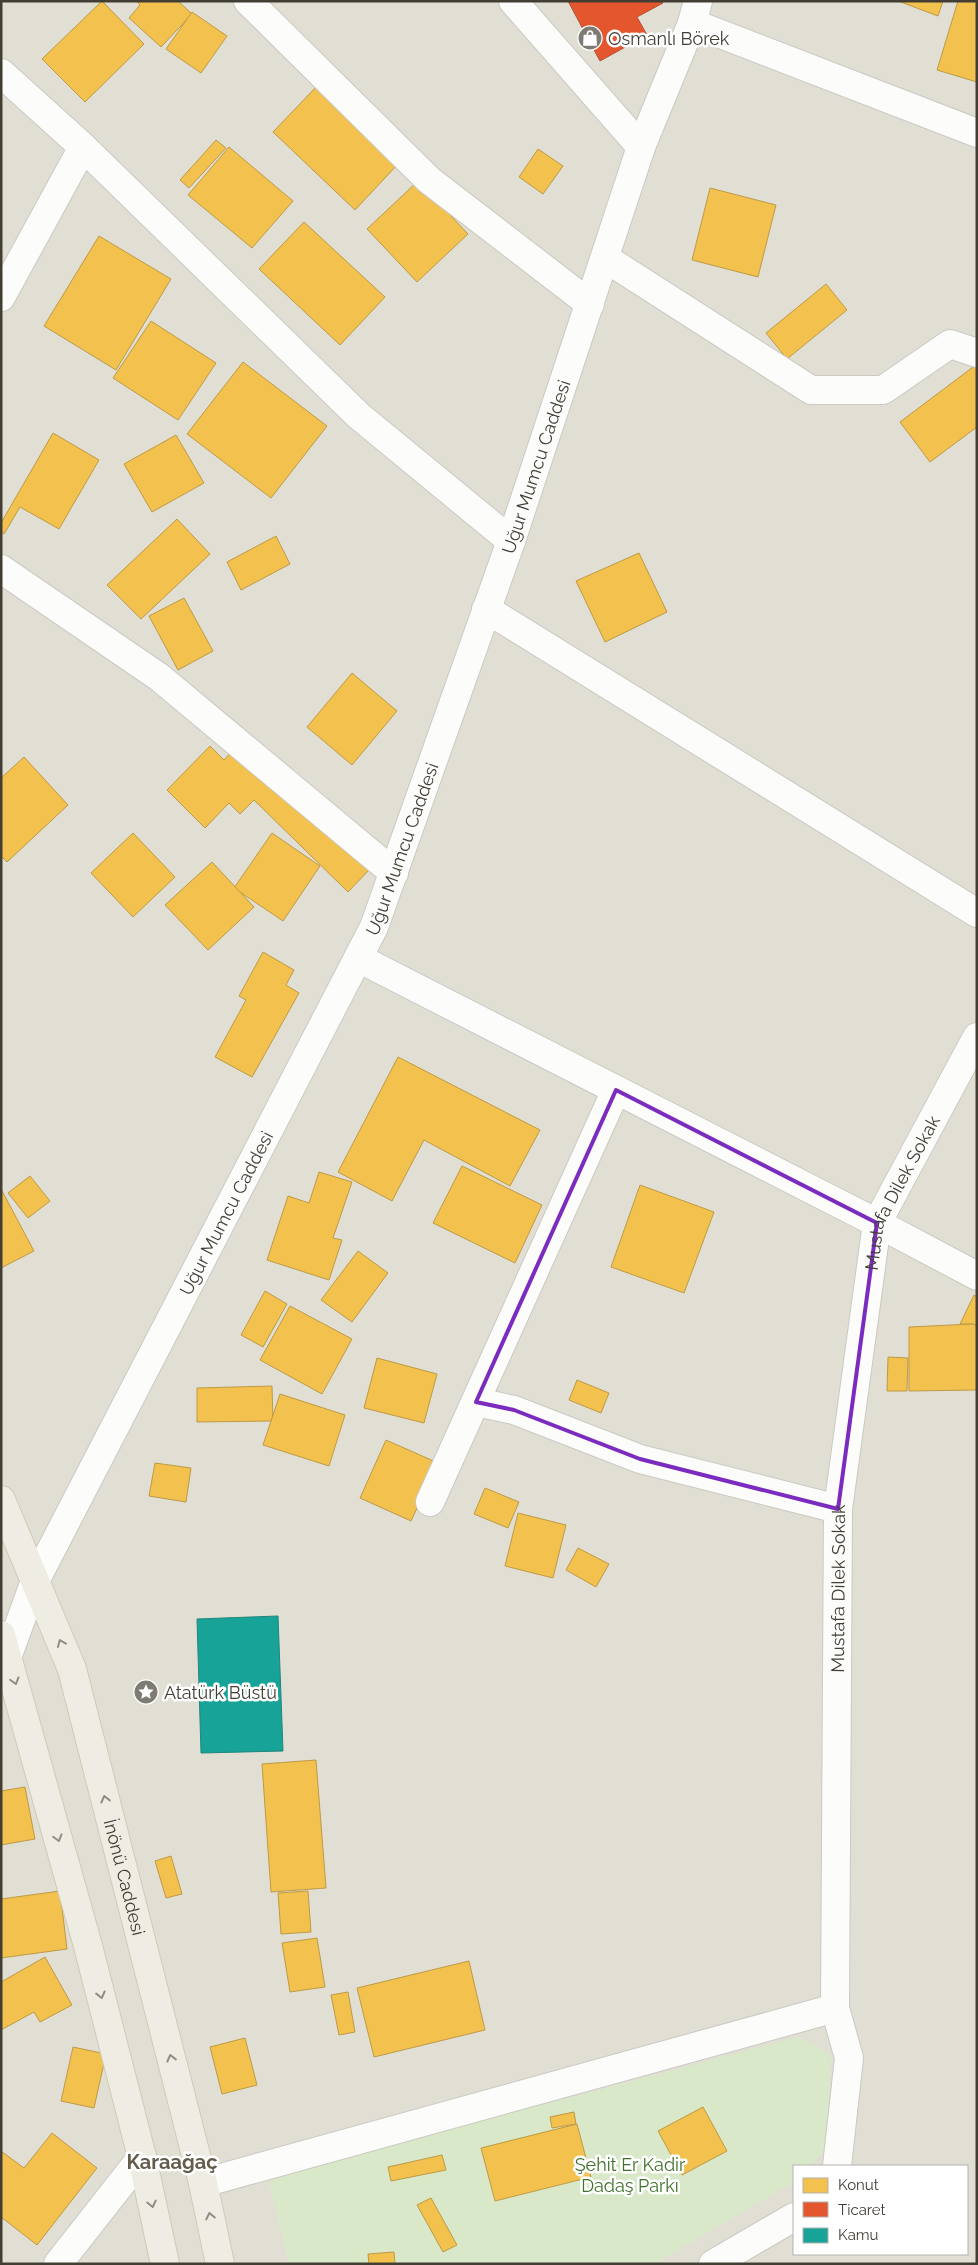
<svg xmlns="http://www.w3.org/2000/svg" width="978" height="2265" font-family="Raleway,sans-serif">
<style>
.residential{fill:#e1dfd4;fill-rule:evenodd}
.green{fill:#d9e8c8}
.homes{fill:#f2c14e;stroke:#bd9a46}
.shops{fill:#e4572e;stroke:#b35030}
.public{fill:#17a398;stroke:#24857a}
.lines{fill:none;stroke-linecap:round;stroke-linejoin:round}
.minor-casing{stroke:#cac9c3;stroke-width:30}
.major-casing{stroke:#cfcab6;stroke-width:30}
.minor{stroke:#fcfcfb;stroke-width:28}
.major{stroke:#efede3;stroke-width:28}
.oneway{stroke:#908d83}
.marked{fill:none;stroke:#7b2cbf;stroke-width:4;stroke-linejoin:round}
.labels{text-anchor:middle;dominant-baseline:central;stroke-width:5;stroke-linejoin:round;paint-order:stroke}
.poi-label{font-size:18px;fill:#423e34;stroke:#fff;text-anchor:start}
.street-label{font-size:18px;fill:#423e34;stroke:#fff}
.park-label{font-size:18px;fill:#41702b;stroke:#fff}
.quarter-label{font-size:20px;font-weight:bold;fill:#645c4c;stroke:#fff}
</style>
<rect width="100%" height="100%" fill="#eeede7"/>
<path class="residential" d="M1 1H977V2264H1ZM794 2166H967V2254H794Z"/>
<path class="green" d="M799 2037 831 2055 826 2148 810 2166H794V2182L654 2264H289L268 2177Z"/>
<g class="homes">
<path d="M102 1 144 44 85 102 42 59Z"/>
<path d="M136 1H178L192 14 161 47 129 18 140 5Z"/>
<path d="M898 1H943L938 16Z"/>
<path d="M958 1H977V82L937 70Z"/>
<path d="M192 12 227 36 201 73 166 49Z"/>
<path d="M317 86 399 163 355 210 273 132Z"/>
<path d="M216 140 226 148 189 188 180 180Z"/>
<path d="M229 147 293 201 252 248 188 195Z"/>
<path d="M538 149 563 166 543 194 519 177Z"/>
<path d="M418 181 468 234 417 282 367 229Z"/>
<path d="M710 188 776 205 758 277 692 260Z"/>
<path d="M304 222 385 297 340 345 259 269Z"/>
<path d="M99 236 171 279 116 370 44 326Z"/>
<path d="M826 284 847 310 787 359 766 333Z"/>
<path d="M151 321 216 363 178 420 113 378Z"/>
<path d="M243 362 327 426 271 498 187 434Z"/>
<path d="M977 364V427L930 462 900 422Z"/>
<path d="M53 433 99 460 59 529 20 507 4 534 1 532V523Z"/>
<path d="M176 435 204 483 152 512 124 464Z"/>
<path d="M177 519 210 554 141 619 107 585Z"/>
<path d="M276 536 290 564 241 590 227 562Z"/>
<path d="M639 553 667 612 605 642 576 581Z"/>
<path d="M184 598 213 651 178 670 149 616Z"/>
<path d="M352 673 397 711 352 765 307 727Z"/>
<path d="M240 743 369 870 348 892 254 800 240 814 229 803 205 828 167 790 210 746 224 760Z"/>
<path d="M24 757 68 805 7 862 1 856V778Z"/>
<path d="M133 833 175 877 133 917 91 873Z"/>
<path d="M272 833 320 866 283 921 234 888Z"/>
<path d="M212 862 254 907 208 950 165 905Z"/>
<path d="M263 952 294 970 286 985 299 993 252 1077 215 1057 246 1000 239 996Z"/>
<path d="M398 1057 540 1130 510 1186 424 1140 392 1201 338 1172Z"/>
<path d="M462 1166 542 1205 515 1263 433 1223Z"/>
<path d="M319 1172 352 1182 333 1238 342 1240 329 1280 267 1260 288 1196 309 1203Z"/>
<path d="M30 1176 50 1201 28 1218 8 1193Z"/>
<path d="M640 1185 714 1212 684 1293 611 1267Z"/>
<path d="M1 1189 34 1251 1 1268Z"/>
<path d="M358 1251 388 1273 352 1322 321 1300Z"/>
<path d="M265 1291 287 1304 263 1347 241 1335Z"/>
<path d="M974 1295 977 1297V1326L973 1324H960Z"/>
<path d="M290 1306 352 1339 322 1394 260 1360Z"/>
<path d="M973 1324 977 1326V1390L909 1391V1327Z"/>
<path d="M888 1357 908 1358 907 1391H887Z"/>
<path d="M377 1358 437 1374 424 1423 364 1408Z"/>
<path d="M577 1380 609 1393 601 1413 569 1400Z"/>
<path d="M272 1386 273 1421 197 1422V1388Z"/>
<path d="M280 1394 345 1415 329 1466 263 1445Z"/>
<path d="M386 1440 438 1463 411 1521 360 1498Z"/>
<path d="M155 1463 191 1468 186 1502 149 1496Z"/>
<path d="M485 1488 519 1502 508 1528 474 1514Z"/>
<path d="M518 1513 566 1525 553 1578 505 1566Z"/>
<path d="M578 1548 609 1564 596 1587 566 1570Z"/>
<path d="M316 1760 326 1888 271 1892 262 1764Z"/>
<path d="M25 1787 35 1839 1 1845V1791Z"/>
<path d="M171 1856 182 1894 166 1898 155 1861Z"/>
<path d="M60 1891 67 1949 1 1958V1899Z"/>
<path d="M308 1891 311 1932 281 1934 278 1893Z"/>
<path d="M317 1938 325 1987 290 1992 282 1943Z"/>
<path d="M45 1957 72 2005 40 2022 34 2012 1 2030V1982Z"/>
<path d="M469 1961 485 2030 374 2057 357 1988Z"/>
<path d="M348 1992 355 2032 339 2035 331 1995Z"/>
<path d="M245 2038 257 2085 222 2094 210 2047Z"/>
<path d="M73 2047 106 2054 94 2108 61 2101Z"/>
<path d="M703 2107 727 2151 682 2175 658 2131Z"/>
<path d="M574 2112 576 2124 552 2128 550 2117Z"/>
<path d="M577 2124 591 2177 495 2201 481 2148Z"/>
<path d="M52 2133 97 2168 37 2245 1 2217V2151L24 2168Z"/>
<path d="M442 2155 446 2170 391 2181 388 2167Z"/>
<path d="M431 2198 457 2245 443 2252 417 2205Z"/>
<path d="M394 2252 395 2264H369L368 2254Z"/>
</g>
<path class="shops" d="M568 1H662L663 3 637 17 647 35 600 61Z"/>
<path class="public" d="M278 1616 283 1751 201 1753 197 1619Z"/>
<g class="lines">
<defs>
<g id="minor">
<path d="M248 1 429 180 590 304"/>
<path d="M513 1 641 147"/>
<path d="M692 23 977 133"/>
<path d="M1 73 83 147 359 416 511 541"/>
<path d="M605 258 811 390H883L950 344 977 353"/>
<path d="M1 297 83 147"/>
<path d="M1 569 159 677 394 873"/>
<path d="M486 609 977 913"/>
<path d="M358 958 877 1223 977 1276"/>
<path d="M476 1402 514 1410 640 1459 838 1509"/>
<path d="M430 1502 616 1090"/>
<path id="s1" d="M1 1658 8 1655 35 1581 374 927 511 541 641 147 692 23 698 1"/>
<path id="s2" d="M837 2166 849 2058 835 2008 838 1509 877 1223 977 1037"/>
<path d="M203 2183 835 2008"/>
<path d="M58 2264 142 2157"/>
<path d="M713 2264 794 2217"/>
</g>
<g id="major">
<path id="s3" d="M1 1500 72 1669 203 2183 220 2264"/>
<path d="M1 1635 88 1946 142 2157 165 2264"/>
</g>
</defs>
<use href="#minor" class="minor-casing"/>
<use href="#major" class="major-casing"/>
<use href="#minor" class="minor"/>
<use href="#major" class="major"/>
</g>
<defs><path id="oneway-chevron" d="M-2-3.5L2.5 0L-2 3.5" fill="none" stroke-width="1.6" stroke-linecap="round" stroke-linejoin="round" transform="scale(1.25)"/></defs>
<g class="oneway">
<use href="#oneway-chevron" transform="translate(61 1643) rotate(-113)"/>
<use href="#oneway-chevron" transform="translate(15 1681) rotate(74)"/>
<use href="#oneway-chevron" transform="translate(105 1799) rotate(-104)"/>
<use href="#oneway-chevron" transform="translate(58 1838) rotate(74)"/>
<use href="#oneway-chevron" transform="translate(101 1995) rotate(76)"/>
<use href="#oneway-chevron" transform="translate(171 2058) rotate(-104)"/>
<use href="#oneway-chevron" transform="translate(152 2204) rotate(77)"/>
<use href="#oneway-chevron" transform="translate(210 2216) rotate(-102)"/>
</g>
<path class="marked" d="M616 1090 877 1223 838 1509 640 1459 514 1410 476 1402Z"/>
<defs>
<symbol id="shop-disc" viewBox="-11 -11 22 22"><circle r="9.5" fill="#7e7b73" stroke="#fff"/><path d="M-5-2.5h2.3a2.7 3.5 0 0 1 5.4 0H5L5.5 6h-11ZM-1.5-2.5h3a1.5 2.3 0 0 0-3 0Z" fill="#fff"/></symbol>
<symbol id="sight-disc" viewBox="-11 -11 22 22"><circle r="9.5" fill="#7e7b73" stroke="#fff"/><path d="M0-6L1.8-2.2L6-1.7L2.9 1.2L3.7 5.4L0 3.3L-3.7 5.4L-2.9 1.2L-6-1.7L-1.8-2.2Z" fill="#fff"/></symbol>
</defs>
<g fill-rule="evenodd">
<use href="#shop-disc" x="576" y="24" width="28" height="28"/>
<use href="#sight-disc" x="132" y="1678" width="28" height="28"/>
</g>
<g class="labels">
<g class="poi-label">
<text x="608" y="38">Osmanlı Börek</text>
<text x="164" y="1692">Atatürk Büstü</text>
</g>
<g class="street-label">
<text stroke="none"><textPath href="#s1" startOffset="1311">Uğur Mumcu Caddesi</textPath></text>
<text stroke="none"><textPath href="#s1" startOffset="906">Uğur Mumcu Caddesi</textPath></text>
<text stroke="none"><textPath href="#s2" startOffset="985">Mustafa Dilek Sokak</textPath></text>
<text stroke="none"><textPath href="#s1" startOffset="501">Uğur Mumcu Caddesi</textPath></text>
<text stroke="none"><textPath href="#s2" startOffset="580">Mustafa Dilek Sokak</textPath></text>
<text stroke="none"><textPath href="#s3" startOffset="398">İnönü Caddesi</textPath></text>
</g>
<g class="park-label">
<text x="630" y="2164">Şehit Er Kadir<tspan x="630" dy="21">Dadaş Parkı</tspan></text>
</g>
<g class="quarter-label">
<text x="172" y="2162">Karaağaç</text>
</g>
</g>
<rect width="978" height="2265" fill="none" stroke="#423e34" stroke-width="5"/>
<rect x="793" y="2165" width="175" height="90" fill="#ffffff" stroke="#b3b2ae"/>
<rect x="803" y="2178" width="25" height="15" fill="#f2c14e" stroke="#b3b2ae"/>
<text x="838" y="2190" font-size="15" fill="#423e34">Konut</text>
<rect x="803" y="2202" width="25" height="15" fill="#e4572e" stroke="#b3b2ae"/>
<text x="838" y="2215" font-size="15" fill="#423e34">Ticaret</text>
<rect x="803" y="2228" width="25" height="15" fill="#17a398" stroke="#b3b2ae"/>
<text x="838" y="2240" font-size="15" fill="#423e34">Kamu</text>
</svg>
